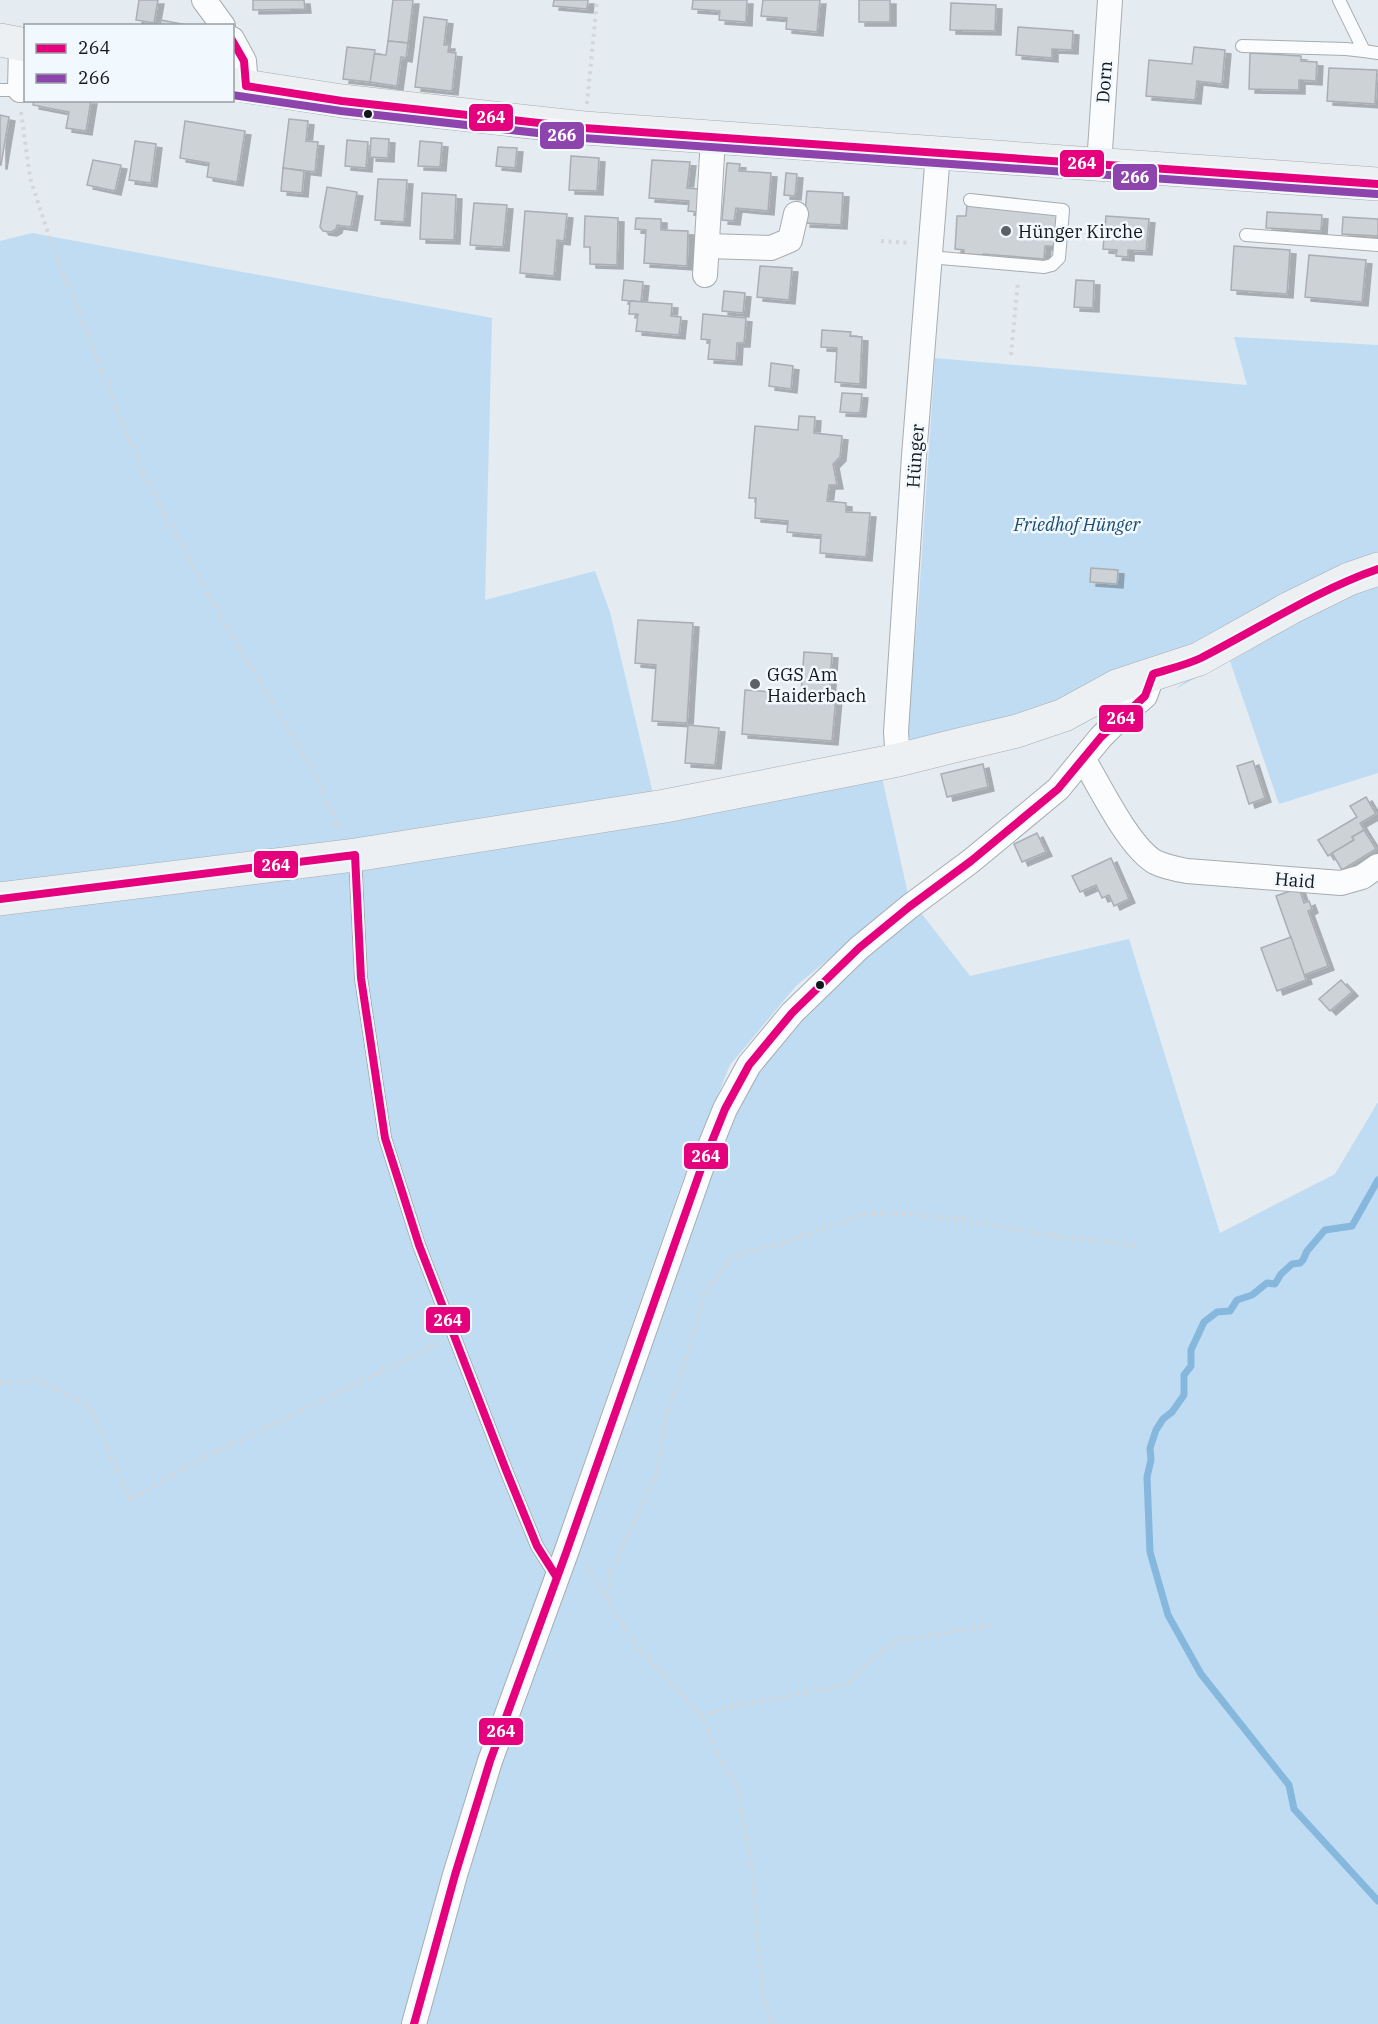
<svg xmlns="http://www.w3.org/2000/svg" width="1378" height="2024" font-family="'IBM Plex Serif',serif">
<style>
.green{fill:#bfdcf3}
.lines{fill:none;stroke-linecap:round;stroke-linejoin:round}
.stream{stroke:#86b7dd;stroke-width:7}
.building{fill:#ccd2d6;stroke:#aaaeb3;stroke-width:1.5;filter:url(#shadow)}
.lane-casing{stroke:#a7acb0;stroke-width:14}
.street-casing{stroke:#a7acb0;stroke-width:26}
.secondary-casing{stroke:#a7acb0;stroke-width:34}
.path{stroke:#d4d7d8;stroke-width:4;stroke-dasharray:3 4.5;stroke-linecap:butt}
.lane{stroke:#fbfcfd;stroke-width:12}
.street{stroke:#fbfcfd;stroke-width:24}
.secondary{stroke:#ecf0f3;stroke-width:33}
.bus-1-casing{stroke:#f1f8fe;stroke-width:12}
.bus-2-casing{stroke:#f1f8fe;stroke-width:12}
.bus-1{stroke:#e5007d;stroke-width:8}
.bus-2{stroke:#8e44ad;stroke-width:8}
.bus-dot{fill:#12171a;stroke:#f1f8fe;stroke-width:2}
.poi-dot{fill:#5c6165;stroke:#f1f8fe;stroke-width:2}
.labels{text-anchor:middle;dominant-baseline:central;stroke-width:5;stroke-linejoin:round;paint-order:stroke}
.street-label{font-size:18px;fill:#12171a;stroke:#f1f8fe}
.poi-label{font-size:18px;fill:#12171a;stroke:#f1f8fe;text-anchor:start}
.park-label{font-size:18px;font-style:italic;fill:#1a4d70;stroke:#f1f8fe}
.line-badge{stroke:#f1f8fe;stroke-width:2}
.badge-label{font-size:16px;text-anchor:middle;font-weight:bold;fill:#fff}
</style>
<defs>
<filter id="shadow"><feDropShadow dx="6" dy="4" stdDeviation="0" flood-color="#0004"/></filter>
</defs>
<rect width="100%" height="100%" fill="#e4ebf1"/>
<!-- green -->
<g class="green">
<polygon points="32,233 492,318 485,600 595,571 610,612 654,798 0,888 0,241"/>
<polygon points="1234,337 1378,345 1378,773 1279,804 1230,661 1212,669 1174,690 1187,680 1210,642 1062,701 1012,719 913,742 907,734 919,597 935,358 1247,385"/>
<polygon points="881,773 908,894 796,986 730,1065 682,1183 480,1760 402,2024 0,2024 0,909"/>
<polygon points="918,909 970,976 1129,939 1220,1233 1335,1174 1378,1102 1378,2024 424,2024 499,1766 579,1553 668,1287 734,1113 760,1071 824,993"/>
</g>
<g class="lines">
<!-- stream -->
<polyline class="stream" points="1378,1180 1352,1226 1325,1230 1307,1251 1303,1260 1300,1263 1292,1264 1281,1274 1275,1284 1267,1283 1252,1295 1237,1300 1230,1311 1217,1312 1204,1322 1191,1350 1191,1366 1184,1375 1184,1395 1172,1412 1163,1419 1156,1430 1150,1448 1151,1460 1147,1477 1150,1552 1168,1615 1201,1674 1289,1785 1294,1809 1378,1901"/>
</g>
<!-- building -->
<g class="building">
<polygon points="139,0 158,0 154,23 136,20"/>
<polygon points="253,0 304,0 305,9 253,10"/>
<polygon points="393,0 413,0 408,43 388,41"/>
<polygon points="554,0 588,0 587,9 553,6"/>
<polygon points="693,0 747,0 746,22 719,20 720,11 692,9"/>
<polygon points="763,0 820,0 817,32 786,29 787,18 761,16"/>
<rect x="859" y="0" width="31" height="22"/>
<polygon points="951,3 996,5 995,31 950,30"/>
<polygon points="424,17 447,20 444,45 449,45 448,52 456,53 452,91 415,87"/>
<polygon points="161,20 192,26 160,26"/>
<polygon points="1018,27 1073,31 1072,50 1052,49 1052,58 1016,55"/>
<polygon points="388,41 408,43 406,58 401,57 397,86 370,82 374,54 386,55"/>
<polygon points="347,47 375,50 370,82 343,79"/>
<polygon points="1194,47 1225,50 1222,84 1197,81 1195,100 1146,96 1149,60 1192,64"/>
<polygon points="1250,53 1301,56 1301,61 1317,62 1316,81 1299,80 1299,90 1249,89"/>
<polygon points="1329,68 1377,70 1375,104 1327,101"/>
<polygon points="34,100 91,100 86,131 66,128 69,112 33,105"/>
<polygon points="0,115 9,117 1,165 0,165"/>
<polygon points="289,119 308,121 306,141 318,142 315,172 283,168"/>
<polygon points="185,121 245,131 237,182 207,177 209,163 180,158"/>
<polygon points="371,138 389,139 388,158 370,157"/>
<polygon points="347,140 368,142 366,168 345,166"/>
<polygon points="135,141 156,144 151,183 129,180"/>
<polygon points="420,141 442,143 440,167 418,166"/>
<polygon points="498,147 517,148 515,168 496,166"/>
<polygon points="571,156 599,158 597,191 569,190"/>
<polygon points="93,160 121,165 115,191 87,185"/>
<polygon points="652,160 690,162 687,188 699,189 697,212 688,211 689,201 649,198"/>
<polygon points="727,163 740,164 739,171 771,173 768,211 736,208 734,221 722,220"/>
<polygon points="283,168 304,171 302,193 281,191"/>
<polygon points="786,173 797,174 795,196 784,195"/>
<polygon points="378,179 407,180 404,222 375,220"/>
<polygon points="327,187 357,192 351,227 337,225 336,229 331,232 323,231 320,227"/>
<polygon points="807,191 843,193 841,225 804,223"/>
<polygon points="422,193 456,195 454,240 420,239"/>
<polygon points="474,203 507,205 503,247 470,245"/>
<polygon points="967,204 1058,211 1055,246 1045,246 1044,259 983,254 983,255 964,254 964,250 955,249 957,216 966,216"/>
<polygon points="525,211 567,214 564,241 557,240 554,276 520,273"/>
<polygon points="1267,212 1322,215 1321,231 1266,228"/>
<polygon points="585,216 618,218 617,265 590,264 590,247 584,247"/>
<polygon points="1106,216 1149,219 1146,251 1128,250 1128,257 1116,256 1117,250 1103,249"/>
<polygon points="1343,217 1378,219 1378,236 1342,234"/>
<polygon points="636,218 661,219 661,230 688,231 687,266 644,263 646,230 635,229"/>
<polygon points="1234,246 1290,250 1287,294 1231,290"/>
<polygon points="1309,255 1366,260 1362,302 1305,297"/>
<polygon points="760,266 792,268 789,300 757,297"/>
<polygon points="624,280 643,282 641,302 622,300"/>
<polygon points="1076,280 1094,281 1093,308 1074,307"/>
<polygon points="724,291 745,293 743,313 722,311"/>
<polygon points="630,301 672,304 671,316 681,317 679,335 636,331 638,314 629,314"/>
<polygon points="703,314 746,318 744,343 737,343 736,361 708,359 710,340 701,339"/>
<polygon points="822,330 851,332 850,336 862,337 860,384 835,382 837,348 821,347"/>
<polygon points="771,363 793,366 791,389 769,386"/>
<polygon points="842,393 862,394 860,413 840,412"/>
<polygon points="799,416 815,417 814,433 842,436 840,457 833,464 837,485 829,485 827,501 846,503 846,512 870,513 866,557 820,553 821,535 787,532 788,521 755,518 756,498 749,498 755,426 798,430"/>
<polygon points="1091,568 1118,570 1117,584 1090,582"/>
<polygon points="638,620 693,623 687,723 652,721 656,665 635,663"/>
<polygon points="804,652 832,654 829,696 836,697 832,741 742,734 745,690 801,694"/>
<polygon points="688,725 719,728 715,765 685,763"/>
<polygon points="1253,761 1265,798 1249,804 1237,766"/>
<polygon points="983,764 988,787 947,797 941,774"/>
<polygon points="1366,797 1376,814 1360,823 1364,830 1352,837 1354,840 1328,856 1318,840 1357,817 1350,806"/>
<polygon points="1364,830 1376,849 1342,870 1332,853 1354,840 1352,837"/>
<polygon points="1037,833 1046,852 1022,862 1014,844"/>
<polygon points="1111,858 1129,899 1114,906 1109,895 1102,898 1096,885 1080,892 1072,876"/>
<polygon points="1299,888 1304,903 1309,901 1312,909 1308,911 1328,966 1304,975 1276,896"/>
<polygon points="1291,937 1306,980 1277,991 1261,948"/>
<polygon points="1341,980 1352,992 1330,1011 1319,999"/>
</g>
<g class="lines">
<defs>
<g id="lane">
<polyline points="1242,46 1346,49 1364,51 1339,0"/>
<polyline points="1364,51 1378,53"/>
<polyline points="0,90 20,90"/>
<polyline points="1246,235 1378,245"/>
<polyline points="929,257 1044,267 1052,265 1059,258 1063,210 970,200"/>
<polyline points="355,856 361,978 385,1138 419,1245 506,1470 537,1546 556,1576"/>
</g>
<g id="street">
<polyline points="204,0 223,26"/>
<polyline points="232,39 244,61 246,86"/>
<polyline points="20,90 21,44"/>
<polyline points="1099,165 1110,0"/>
<polyline points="707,246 771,248 790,240 796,214"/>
<polyline points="705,275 713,138"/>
<polyline points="898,760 896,732 914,456 938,153"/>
<path d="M 1084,760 C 1100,787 1129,847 1155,862 C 1165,867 1176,869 1187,871 L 1341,883 L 1362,877 L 1378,866"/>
<polyline points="414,2024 455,1875 490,1761 566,1553 702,1166 725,1109 749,1065 792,1013 859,948 909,907 971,861 1058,789 1101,737 1125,713 1145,696 1153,674"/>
</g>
<g id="secondary">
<polyline points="0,40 26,45"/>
<polyline points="232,84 342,101 584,128 1378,184"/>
<polyline points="0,899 355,855 665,806 898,760 958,745 1017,731 1064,715 1117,686 1199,659 1290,608 1349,579 1378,569"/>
</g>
</defs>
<!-- lane casing -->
<use href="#lane" class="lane-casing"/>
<!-- street casing -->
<use href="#street" class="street-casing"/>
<!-- secondary casing -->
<use href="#secondary" class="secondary-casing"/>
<!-- path -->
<g class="path">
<polyline points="587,104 597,0"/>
<polyline points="21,112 30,178 52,245 141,470 213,603 317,778 339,830"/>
<polyline points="881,241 911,243"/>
<polyline points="1011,355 1018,281"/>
<polyline points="0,1383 39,1380 90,1407 130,1500 195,1462 440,1343"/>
<polyline points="585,1567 589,1570 633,1641 701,1715 718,1754 717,1755 737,1785 752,1869 763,2001 773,2024"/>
<polyline points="607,1601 610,1572 657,1473 666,1415 689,1351 703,1296 730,1259 750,1251 783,1243 860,1215 894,1213 962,1219 1039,1234 1135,1245"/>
<polyline points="1377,1614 1378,1614"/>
<polyline points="701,1715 746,1704 846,1685 872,1658 898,1640 995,1625"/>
</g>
<!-- lane -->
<use href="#lane" class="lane"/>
<!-- street -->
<use href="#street" class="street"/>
<!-- secondary -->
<use href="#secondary" class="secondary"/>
<defs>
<g id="bus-1">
<polyline points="232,40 244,61 246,86 342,101 584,128 1378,184"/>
<polyline points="0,899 355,855 361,978 385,1138 419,1245 506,1470 537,1546 556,1576"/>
<path d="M 414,2024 L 455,1875 L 490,1761 L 566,1553 L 702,1166 L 725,1109 L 749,1065 L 792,1013 L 859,948 L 909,907 L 971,861 L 1058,789 L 1101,737 L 1145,696 L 1153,674 C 1169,669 1186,665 1201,658 C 1260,628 1315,591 1378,569"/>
</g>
<polyline id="bus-2" points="232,95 341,111 583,138 1377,194"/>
</defs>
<!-- bus-1 casing -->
<use href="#bus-1" class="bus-1-casing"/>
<!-- bus-2 casing -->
<use href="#bus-2" class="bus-2-casing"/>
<!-- bus-1 -->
<use href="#bus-1" class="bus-1"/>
<!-- bus-2 -->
<use href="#bus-2" class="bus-2"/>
</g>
<!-- markers -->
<g class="bus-dot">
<circle cx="368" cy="114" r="5"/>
<circle cx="820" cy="985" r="5"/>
</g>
<g class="poi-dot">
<circle cx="1006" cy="231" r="6"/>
<circle cx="755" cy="684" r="6"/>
</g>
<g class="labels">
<!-- street labels -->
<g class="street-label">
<text transform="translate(1104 82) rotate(-86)">Dorn</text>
<text transform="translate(915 456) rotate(-86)">Hünger</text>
<text transform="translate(1295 880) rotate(5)">Haid</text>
</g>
<!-- poi labels -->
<g class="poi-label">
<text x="1018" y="231">Hünger Kirche</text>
<text x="767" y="674">GGS Am<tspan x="767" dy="21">Haiderbach</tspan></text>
</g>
<!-- park labels -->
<g class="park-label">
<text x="1077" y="524">Friedhof Hünger</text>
</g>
</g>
<g class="line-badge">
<rect x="468" y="103" width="46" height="29" rx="6" fill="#e5007d"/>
<rect x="539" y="121" width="46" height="29" rx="6" fill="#8e44ad"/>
<rect x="1059" y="149" width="46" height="29" rx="6" fill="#e5007d"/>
<rect x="1112" y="163" width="46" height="28" rx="6" fill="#8e44ad"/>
<rect x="1098" y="704" width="46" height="29" rx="6" fill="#e5007d"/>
<rect x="253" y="850" width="46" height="29" rx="6" fill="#e5007d"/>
<rect x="683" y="1142" width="46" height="28" rx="6" fill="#e5007d"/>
<rect x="425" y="1306" width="46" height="28" rx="6" fill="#e5007d"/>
<rect x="478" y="1717" width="46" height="29" rx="6" fill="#e5007d"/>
</g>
<g class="badge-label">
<text x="491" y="123">264</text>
<text x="562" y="141">266</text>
<text x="1082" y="169">264</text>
<text x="1135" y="183">266</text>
<text x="1121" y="724">264</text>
<text x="276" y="871">264</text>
<text x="706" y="1162">264</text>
<text x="448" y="1326">264</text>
<text x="501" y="1737">264</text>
</g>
<!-- legend -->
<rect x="24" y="24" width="210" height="78" fill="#f1f8fe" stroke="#989ea3" stroke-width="1.5"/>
<rect x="36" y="44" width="30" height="9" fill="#e5007d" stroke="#989ea3" stroke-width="1.5"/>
<text x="78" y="54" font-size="18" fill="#12171a">264</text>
<rect x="36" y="74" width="30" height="9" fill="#8e44ad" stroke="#989ea3" stroke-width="1.5"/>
<text x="78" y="84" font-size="18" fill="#12171a">266</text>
</svg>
